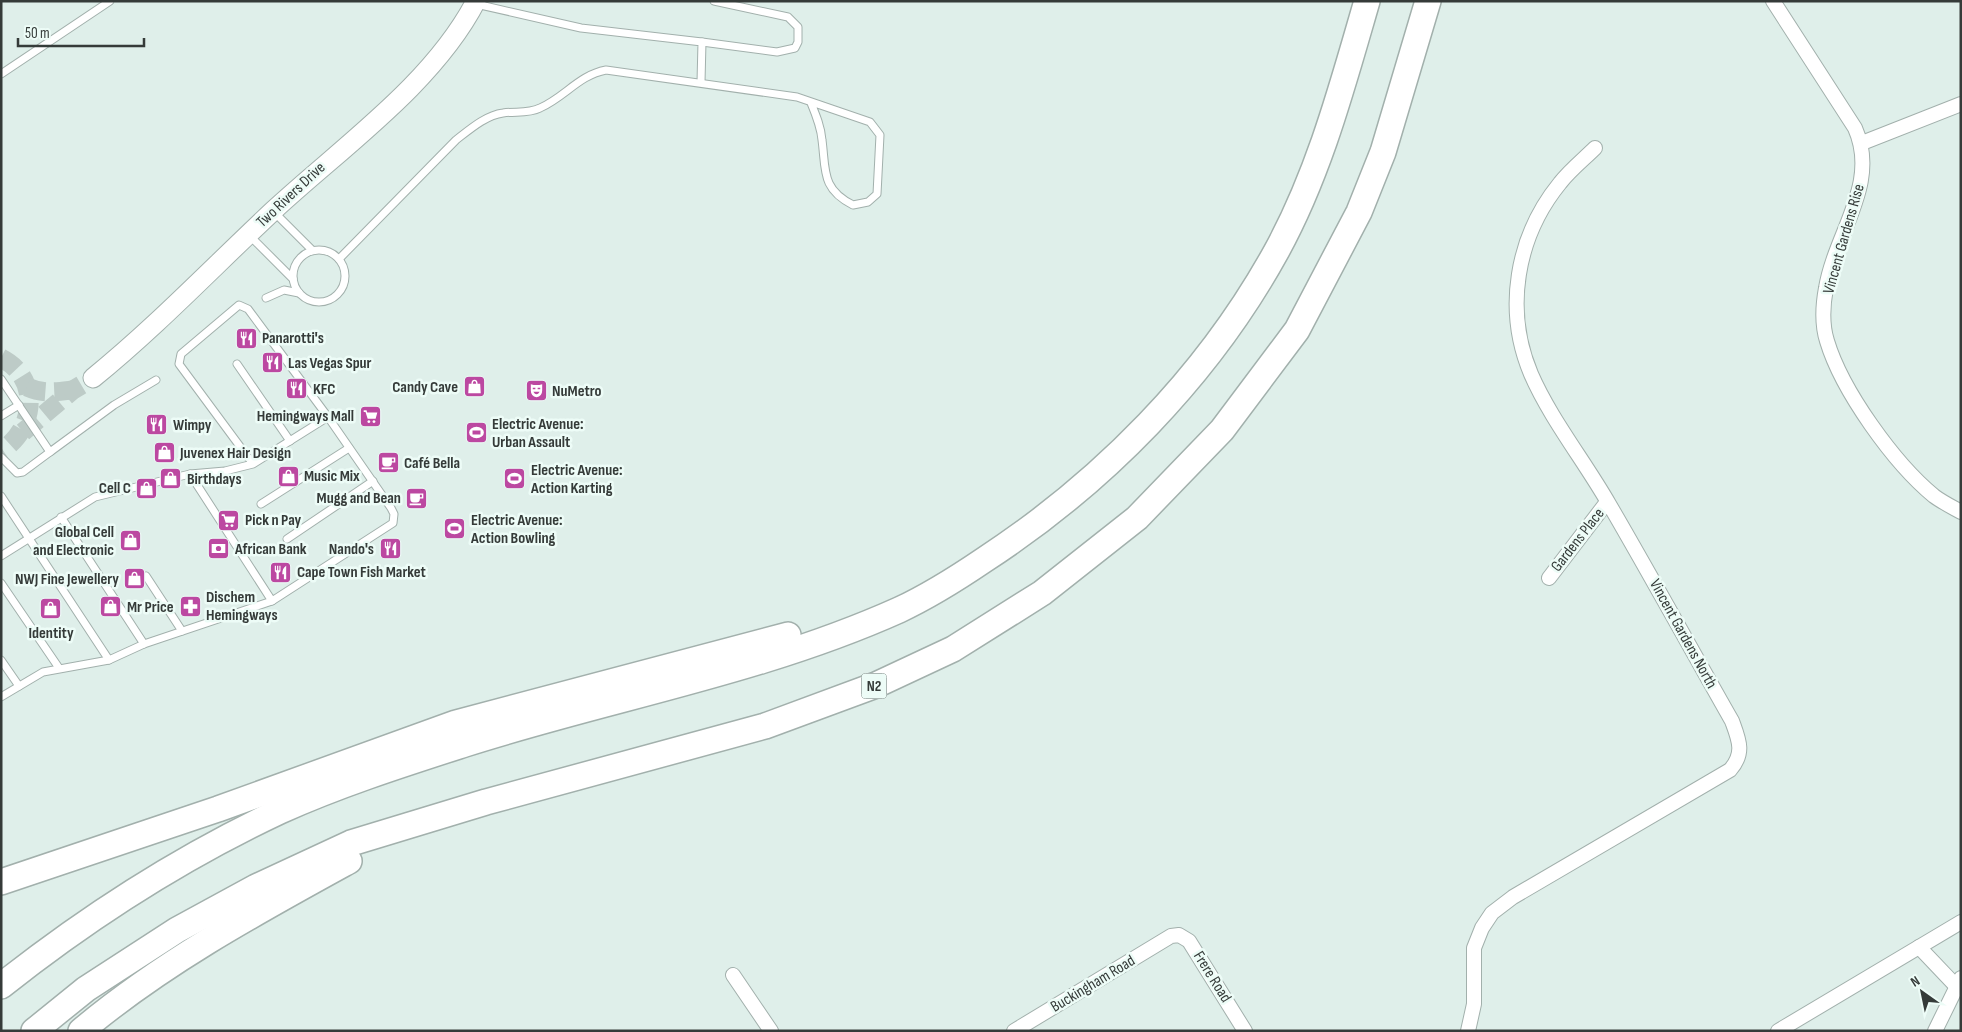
<svg xmlns="http://www.w3.org/2000/svg" width="1962" height="1032" font-family="'Sofia Sans Condensed',sans-serif">
<style>
.lines{fill:none;stroke-linecap:round;stroke-linejoin:round}
.secondary-tunnel{stroke:#bdcbc7;stroke-width:19;stroke-dasharray:19 9;stroke-linecap:butt}
.service-casing{stroke:#a2b0ac;stroke-width:9}
.minor-casing{stroke:#a2b0ac;stroke-width:16}
.secondary-casing{stroke:#a2b0ac;stroke-width:21}
.motorway-casing{stroke:#a2b0ac;stroke-width:28}
.service{stroke:#fff;stroke-width:7}
.minor{stroke:#fff;stroke-width:14}
.secondary{stroke:#fff;stroke-width:19}
.motorway{stroke:#fff;stroke-width:25}
.labels{text-anchor:middle;dominant-baseline:central;stroke-width:5;stroke-linejoin:round;paint-order:stroke}
.shield{fill:#edfcf7;stroke:#6c7572;stroke-width:1}
.shield-label{font-size:15px;font-weight:bold;fill:#353b39}
.street-label{font-size:16px;fill:#353b39;stroke:#edfcf7}
.poi-label{font-size:16px;font-weight:bold;fill:#353b39;stroke:#edfcf7;text-anchor:start}
</style>
<rect width="100%" height="100%" fill="#dfefea"/>
<g class="lines">
<!-- secondary-tunnel -->
<g class="secondary-tunnel">
<path d="M 1,358 C 41,378 36,429 1,451"/>
<path d="M 27,387 C 43,394 55,392 72,390"/>
<polyline points="23,432 73,390 93,378"/>
</g>
<defs>
<g id="service">
<polyline points="476,4 581,28 702,42 701,82"/>
<polyline points="702,42 777,52 795,48 798,42 798,27 788,17 714,1"/>
<polyline points="1,74 110,1"/>
<polyline points="273,211 312,250"/>
<polyline points="249,235 293,279"/>
<circle cx="319" cy="276" r="26"/>
<path d="M 339,259 L 456,140 C 469,130 486,115 503,113 C 516,111 528,114 540,108 C 565,97 579,75 606,70 L 797,97 L 870,122 L 880,135 L 877,194 L 868,202 L 853,205 C 821,189 826,170 822,140 C 821,127 816,115 811,103"/>
<polyline points="266,298 284,290 299,293"/>
<polyline points="237,364 290,441"/>
<polyline points="1,379 50,452 114,405 156,380"/>
<polyline points="1,416 19,405"/>
<polyline points="1,457 17,473 23,472 50,452"/>
<polyline points="190,474 272,601 393,523 394,514 391,508 328,417"/>
<polyline points="1,496 109,660 144,644 272,601"/>
<polyline points="261,504 349,448"/>
<polyline points="61,517 144,644"/>
<polyline points="287,539 373,481"/>
<polyline points="1,556 95,497 190,474 225,471 253,464 328,417 248,309 239,305 181,354 179,364 253,464"/>
<polyline points="146,576 182,631"/>
<polyline points="1,583 59,668"/>
<polyline points="1,660 19,686"/>
<polyline points="1,697 43,672 109,660"/>
</g>
<g id="minor">
<path d="M 1773,1 L 1855,128 C 1880,184 1835,233 1826,288 C 1823,304 1822,325 1827,341 C 1842,391 1894,463 1934,496 C 1942,502 1952,507 1961,512"/>
<polyline points="1862,143 1961,104"/>
<polyline points="1549,578 1607,502"/>
<polyline points="1919,947 1957,987"/>
<polyline points="733,975 771,1031"/>
<polyline points="1014,1031 1171,936 1179,935 1189,941 1245,1031"/>
<path d="M 1468,1031 L 1474,1004 L 1474,948 L 1482,928 L 1492,913 L 1513,897 L 1730,770 C 1745,753 1739,740 1732,721 C 1691,649 1651,576 1609,504 C 1585,462 1550,418 1531,374 C 1504,310 1516,237 1560,183 C 1570,170 1584,159 1595,148"/>
<polyline points="1778,1031 1961,922"/>
<polyline points="1935,1031 1961,978"/>
</g>
<path id="secondary" d="M 93,378 C 157,326 214,266 274,210 C 342,147 433,84 476,1"/>
<g id="motorway">
<polyline points="1,882 218,809 456,723 788,635"/>
<path d="M 1,986 C 88,917 180,858 280,811 C 340,784 403,764 465,744 C 609,698 761,672 899,610 C 929,596 956,579 984,560 C 1102,483 1207,377 1276,252 C 1319,174 1342,87 1367,1"/>
<polyline points="34,1031 86,989 177,930 256,887 351,843 486,802 765,726 876,685 953,649 1042,593 1137,518 1222,430 1297,330 1359,212 1383,152 1428,1"/>
<path d="M 81,1031 C 162,963 256,912 349,861"/>
</g>
</defs>
<!-- service casing -->
<use href="#service" class="service-casing"/>
<!-- minor casing -->
<use href="#minor" class="minor-casing"/>
<!-- secondary casing -->
<use href="#secondary" class="secondary-casing"/>
<!-- motorway casing -->
<use href="#motorway" class="motorway-casing"/>
<!-- service -->
<use href="#service" class="service"/>
<!-- minor -->
<use href="#minor" class="minor"/>
<!-- secondary -->
<use href="#secondary" class="secondary"/>
<!-- motorway -->
<use href="#motorway" class="motorway"/>
</g>
<!-- icons -->
<defs>
<symbol id="restaurant-square" viewBox="-11 -11 22 22"><rect x="-9" y="-9" width="18" height="18" rx="4" fill="#bc48a1" stroke="#edfcf7"/><path d="M-5-6h1v4h1v-4h1v4h1v-4h1v5L-1.5 .5V6h-2V.5L-5-1ZM5-6V6H3V1.5H1.5Q1.5-4 5-6Z" fill="#fff"/></symbol>
<symbol id="shop-square" viewBox="-11 -11 22 22"><rect x="-9" y="-9" width="18" height="18" rx="4" fill="#bc48a1" stroke="#edfcf7"/><path d="M-5-2.5h2.3a2.7 3.5 0 0 1 5.4 0H5L5.5 6h-11ZM-1.5-2.5h3a1.5 2.3 0 0 0-3 0Z" fill="#fff"/></symbol>
<symbol id="theatre-square" viewBox="-11 -11 22 22"><rect x="-9" y="-9" width="18" height="18" rx="4" fill="#bc48a1" stroke="#edfcf7"/><path d="M-5-5.5Q0-4 5-5.5V0Q5 5 0 6Q-5 5-5 0ZM-3.3-2.5H-1v1.5H-3.3ZM1-2.5H3.3v1.5H1ZM-2.8 1Q0 5.5 2.8 1Z" fill="#fff"/></symbol>
<symbol id="supermarket-square" viewBox="-11 -11 22 22"><rect x="-9" y="-9" width="18" height="18" rx="4" fill="#bc48a1" stroke="#edfcf7"/><path d="M-6-5.5h2.5l.6 2H6L4.5 2H-2.5L-4.4-4H-6ZM-1.5 3.2a1.3 1.3 0 1 0 .1 0ZM3 3.2a1.3 1.3 0 1 0 .1 0Z" fill="#fff"/></symbol>
<symbol id="stadium-square" viewBox="-11 -11 22 22"><rect x="-9" y="-9" width="18" height="18" rx="4" fill="#bc48a1" stroke="#edfcf7"/><path d="M0-5a6.5 5 0 1 0 0 10a6.5 5 0 1 0 0-10ZM-3.5-1.8h7v3.6h-7Z" fill="#fff"/></symbol>
<symbol id="cafe-square" viewBox="-11 -11 22 22"><rect x="-9" y="-9" width="18" height="18" rx="4" fill="#bc48a1" stroke="#edfcf7"/><path d="M-5.5-4.5H6V0H3Q3 3.5 0 3.5H-2.5Q-5.5 3.5-5.5 0ZM3-3.2v2h1.7v-2ZM-6 4.5H4V6H-6Z" fill="#fff"/></symbol>
<symbol id="bank-square" viewBox="-11 -11 22 22"><rect x="-9" y="-9" width="18" height="18" rx="4" fill="#bc48a1" stroke="#edfcf7"/><path d="M-6-4H6V4H-6ZM0-2.3a2.3 2.3 0 1 0 0 4.6a2.3 2.3 0 1 0 0-4.6Z" fill="#fff"/></symbol>
<symbol id="pharmacy-square" viewBox="-11 -11 22 22"><rect x="-9" y="-9" width="18" height="18" rx="4" fill="#bc48a1" stroke="#edfcf7"/><path d="M-2-6h4v4h4v4h-4v4h-4v-4h-4v-4h4Z" fill="#fff"/></symbol>
</defs>
<g fill-rule="evenodd">
<use href="#restaurant-square" x="234" y="326" width="25" height="25"/>
<use href="#restaurant-square" x="260" y="350" width="25" height="25"/>
<use href="#shop-square" x="462" y="374" width="25" height="25"/>
<use href="#restaurant-square" x="284" y="376" width="25" height="25"/>
<use href="#theatre-square" x="524" y="378" width="25" height="25"/>
<use href="#supermarket-square" x="358" y="404" width="25" height="25"/>
<use href="#restaurant-square" x="144" y="412" width="25" height="25"/>
<use href="#stadium-square" x="464" y="420" width="25" height="25"/>
<use href="#shop-square" x="152" y="440" width="25" height="25"/>
<use href="#cafe-square" x="376" y="450" width="25" height="25"/>
<use href="#shop-square" x="276" y="464" width="25" height="25"/>
<use href="#shop-square" x="158" y="466" width="25" height="25"/>
<use href="#stadium-square" x="502" y="466" width="25" height="25"/>
<use href="#shop-square" x="134" y="476" width="25" height="25"/>
<use href="#cafe-square" x="404" y="486" width="25" height="25"/>
<use href="#supermarket-square" x="216" y="508" width="25" height="25"/>
<use href="#stadium-square" x="442" y="516" width="25" height="25"/>
<use href="#shop-square" x="118" y="528" width="25" height="25"/>
<use href="#bank-square" x="206" y="536" width="25" height="25"/>
<use href="#restaurant-square" x="378" y="536" width="25" height="25"/>
<use href="#restaurant-square" x="268" y="560" width="25" height="25"/>
<use href="#shop-square" x="122" y="566" width="25" height="25"/>
<use href="#pharmacy-square" x="178" y="594" width="25" height="25"/>
<use href="#shop-square" x="98" y="594" width="25" height="25"/>
<use href="#shop-square" x="38" y="596" width="25" height="25"/>
</g>
<g class="labels">
<!-- shield labels -->
<rect class="shield" x="861.5" y="673.5" width="25" height="25" rx="4"/>
<g class="shield-label">
<text x="874" y="686">N2</text>
</g>
<!-- street labels -->
<g class="street-label">
<text transform="translate(291 195) rotate(-43)">Two Rivers Drive</text>
<text transform="translate(1844 239) rotate(-74)">Vincent Gardens Rise</text>
<text transform="translate(1578 540) rotate(-52)">Gardens Place</text>
<text transform="translate(1683 634) rotate(61)">Vincent Gardens North</text>
<text transform="translate(1212 977) rotate(58)">Frere Road</text>
<text transform="translate(1093 984) rotate(-31)">Buckingham Road</text>
</g>
<!-- poi labels -->
<g class="poi-label">
<text x="262" y="338">Panarotti's</text>
<text x="288" y="363">Las Vegas Spur</text>
<text x="458" y="387" text-anchor="end">Candy Cave</text>
<text x="313" y="389">KFC</text>
<text x="552" y="391">NuMetro</text>
<text x="354" y="416" text-anchor="end">Hemingways Mall</text>
<text x="492" y="424">Electric Avenue:<tspan x="492" dy="18">Urban Assault</tspan></text>
<text x="173" y="425">Wimpy</text>
<text x="180" y="453">Juvenex Hair Design</text>
<text x="404" y="463">Café Bella</text>
<text x="531" y="470">Electric Avenue:<tspan x="531" dy="18">Action Karting</tspan></text>
<text x="304" y="476">Music Mix</text>
<text x="187" y="479">Birthdays</text>
<text x="131" y="488" text-anchor="end">Cell C</text>
<text x="401" y="498" text-anchor="end">Mugg and Bean</text>
<text x="245" y="520">Pick n Pay</text>
<text x="471" y="520">Electric Avenue:<tspan x="471" dy="18">Action Bowling</tspan></text>
<text x="114" y="532" text-anchor="end">Global Cell<tspan x="114" dy="18">and Electronic</tspan></text>
<text x="235" y="549">African Bank</text>
<text x="374" y="549" text-anchor="end">Nando's</text>
<text x="297" y="572">Cape Town Fish Market</text>
<text x="119" y="579" text-anchor="end">NWJ Fine Jewellery</text>
<text x="206" y="597">Dischem<tspan x="206" dy="18">Hemingways</tspan></text>
<text x="127" y="607">Mr Price</text>
<text x="51" y="633" text-anchor="middle">Identity</text>
</g>
</g>
<!-- border -->
<rect width="1962" height="1032" fill="none" stroke="#353b39" stroke-width="5"/>
<!-- north arrow -->
<g transform="translate(1922 992) rotate(327)" stroke="#edfcf7" stroke-width="4" paint-order="stroke">
<path d="M0-4L9 19L0 12L-9 19Z" fill="#353b39"/>
<text y="-8" font-size="14" font-weight="bold" text-anchor="middle" fill="#353b39">N</text>
</g>
<!-- scale -->
<path d="M18 38v8h126v-8" fill="none" stroke="#353b39" stroke-width="2.5"/>
<text x="25" y="38" font-size="15" fill="#353b39" stroke="#edfcf7" stroke-width="4" paint-order="stroke">50 m</text>
</svg>
